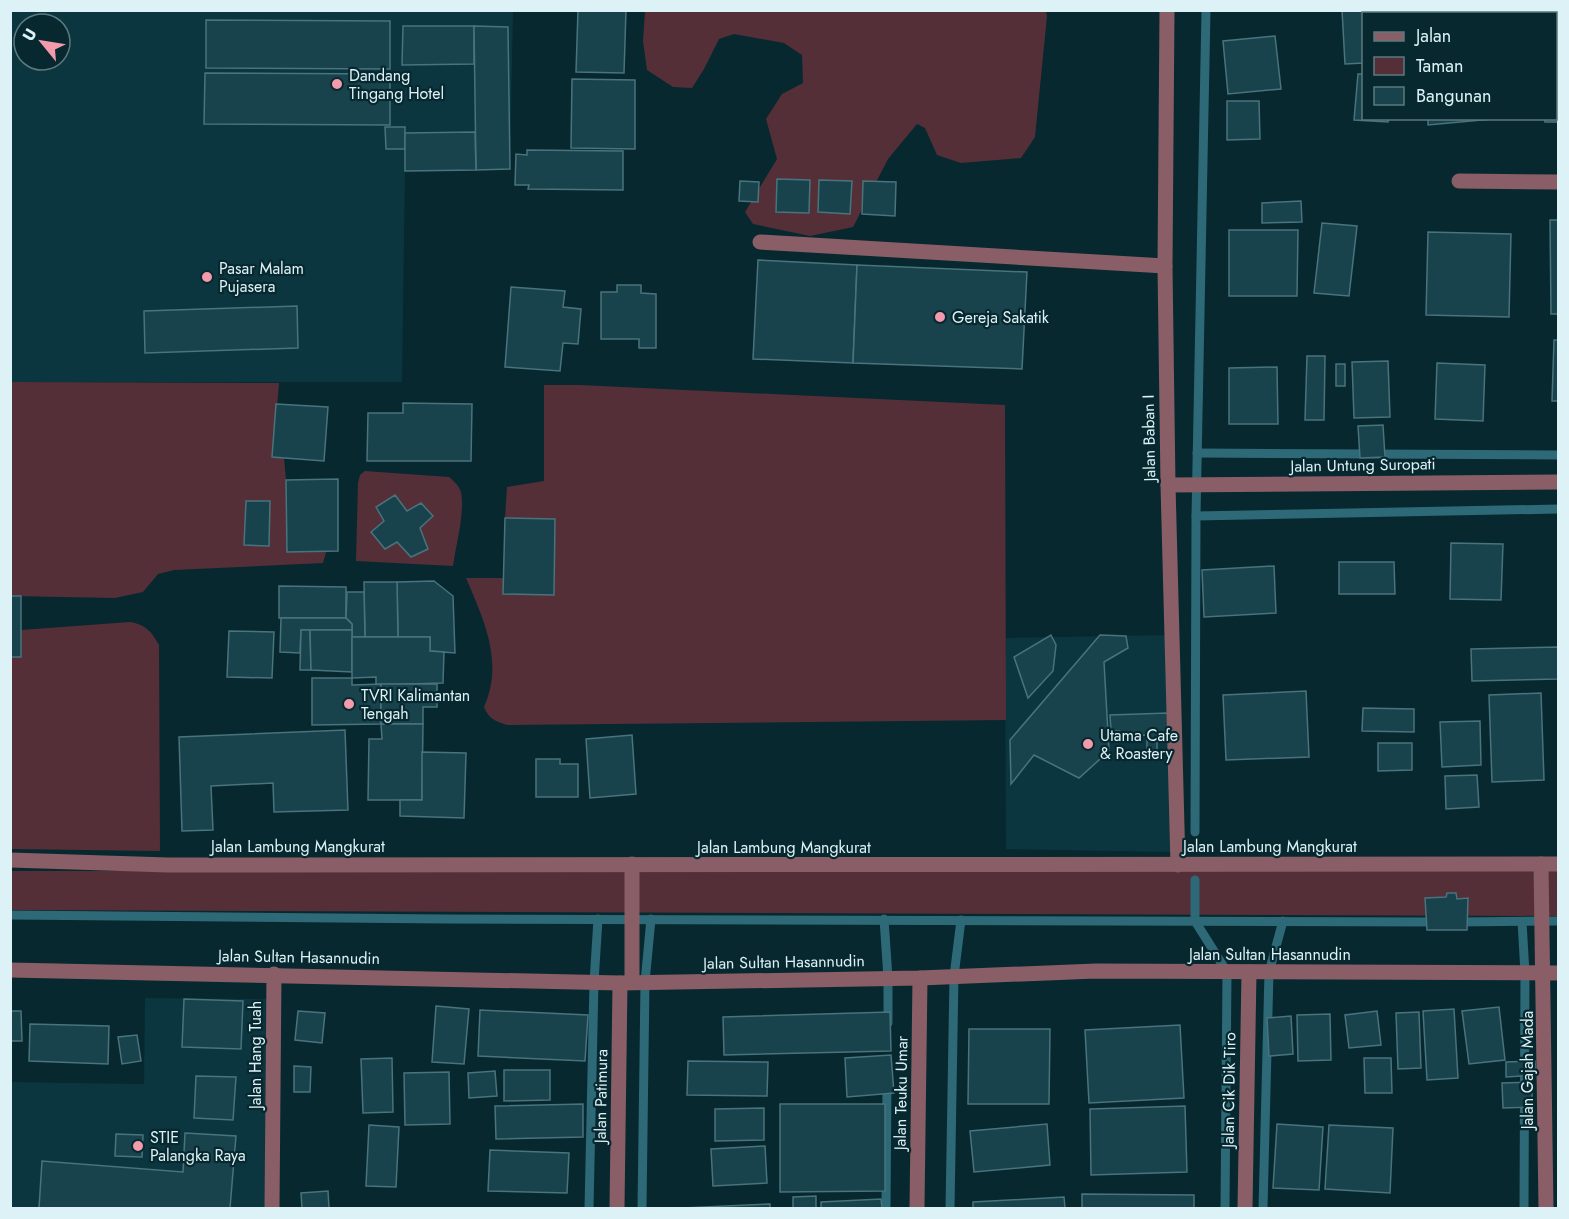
<svg xmlns="http://www.w3.org/2000/svg" width="1569" height="1219" font-family="Jost,sans-serif">
<style>
.built{fill:#0b363f;fill-rule:evenodd}
.green{fill:#552f37}
.lines{fill:none;stroke-linecap:round;stroke-linejoin:round}
.stream{stroke:#2d6977;stroke-width:9}
.building{fill:#19434c;stroke:#49737d;stroke-width:1.5}
.minor{stroke:#895e66;stroke-width:15}
.tertiary{stroke:#895e66;stroke-width:15}
.poi-dot{fill:#f39aac;stroke:#07282f;stroke-width:2}
.labels{text-anchor:middle;dominant-baseline:central;stroke-width:4.5;stroke-linejoin:round;paint-order:stroke}
.poi-label{font-size:16px;fill:#dcf2f7;stroke:#07282f;text-anchor:start}
.street-label{font-size:16px;fill:#dcf2f7;stroke:#07282f}
</style>
<rect width="100%" height="100%" fill="#07282f"/>
<!-- built -->
<g class="built">
<path d="M 11,11 L 513,11 L 510,169 L 405,172 L 402,382 L 11,382 ZM 24,24 L 60,24 L 60,60 L 24,60 Z"/>
<polygon points="1167,635 1172,852 1006,849 1005,638"/>
<polygon points="145,998 266,999 265,1208 11,1208 11,1082 144,1084"/>
</g>
<!-- green -->
<g class="green">
<polygon points="645,11 1046,11 1047,16 1035,137 1021,158 961,163 937,155 925,128 917,124 888,159 853,227 810,236 753,224 745,212 777,159 766,119 782,94 803,83 802,55 784,43 734,34 719,39 704,69 692,88 673,87 647,70 643,41"/>
<polygon points="11,382 279,383 273,457 284,458 286,480 287,552 326,552 323,563 174,570 158,574 143,592 115,598 11,596"/>
<path d="M 544,385 L 580,385 L 1005,405 L 1006,720 L 507,725 C 495,721 489,719 484,707 C 504,662 484,620 466,578 L 504,578 L 504,594 L 554,594 L 555,519 L 505,518 L 507,487 L 544,481 Z"/>
<path d="M 365,471 L 449,477 C 454,481 459,486 461,492 C 465,513 456,544 453,566 L 356,561 L 358,483 L 360,475 Z"/>
<path d="M 130,622 C 146,625 151,631 159,645 L 160,851 L 11,849 L 10,657 L 21,656 L 21,630 Z"/>
<polygon points="11,871 1558,871 1558,916 11,910"/>
</g>
<g class="lines">
<!-- stream -->
<g class="stream">
<polyline points="1197,453 1558,455"/>
<polyline points="1196,516 1206,10"/>
<polyline points="1195,832 1196,516 1558,509"/>
<polyline points="1195,880 1195,921 1227,972 1225,1208"/>
<polyline points="10,915 446,919 1436,922"/>
<polyline points="884,919 888,978 888,1023"/>
<polyline points="1456,922 1558,921"/>
<polyline points="1522,922 1525,973 1524,1208"/>
<polyline points="589,1208 594,982 598,919"/>
<polyline points="642,1208 645,982 651,919"/>
<polyline points="886,1208 887,1082"/>
<polyline points="950,1208 954,976 961,920"/>
<polyline points="1263,1208 1269,972 1283,921"/>
</g>
</g>
<!-- building -->
<g class="building">
<polygon points="578,10 626,10 624,73 576,72"/>
<polygon points="1342,10 1392,10 1392,14 1364,14 1364,63 1345,64"/>
<polygon points="206,20 390,21 390,69 206,68"/>
<polygon points="403,26 474,26 474,64 402,65"/>
<polygon points="474,26 508,27 510,169 476,170"/>
<polygon points="1556,29 1558,29 1558,122 1545,122 1545,118 1556,118"/>
<polygon points="1275,36 1281,89 1228,94 1223,41"/>
<polygon points="205,73 390,74 390,125 204,124"/>
<polygon points="1358,74 1364,74 1364,118 1389,118 1388,122 1354,120"/>
<polygon points="572,79 635,80 635,149 571,148"/>
<polygon points="1227,101 1259,101 1260,139 1227,140"/>
<polygon points="1428,118 1504,118 1428,125"/>
<polygon points="385,127 405,127 405,149 386,149"/>
<polygon points="475,132 476,170 405,171 405,133"/>
<polygon points="527,150 623,151 623,190 528,189 529,185 515,185 516,154 527,155"/>
<polygon points="777,179 810,180 809,213 776,212"/>
<polygon points="819,180 852,181 850,214 818,212"/>
<polygon points="740,181 759,182 758,202 739,201"/>
<polygon points="863,181 896,182 895,216 862,214"/>
<polygon points="1301,201 1302,222 1262,223 1262,203"/>
<polygon points="1550,220 1558,220 1558,314 1551,314"/>
<polygon points="1322,223 1357,226 1349,296 1314,293"/>
<polygon points="1229,230 1298,230 1297,296 1229,296"/>
<polygon points="1428,232 1511,234 1509,317 1426,315"/>
<polygon points="758,260 857,265 853,363 753,359"/>
<polygon points="857,265 1027,272 1022,369 853,363"/>
<polygon points="617,285 641,285 641,293 656,294 656,348 639,348 639,339 601,339 601,292 617,292"/>
<polygon points="511,287 565,291 563,307 581,309 578,344 563,343 560,371 505,367"/>
<polygon points="297,306 298,348 145,353 144,311"/>
<polygon points="1554,340 1558,340 1558,401 1552,401"/>
<polygon points="1307,356 1325,356 1324,420 1305,420"/>
<polygon points="1388,361 1390,417 1354,418 1352,362"/>
<polygon points="1437,363 1485,365 1483,421 1435,419"/>
<rect x="1336" y="364" width="9" height="22"/>
<polygon points="1277,367 1278,424 1229,424 1229,368"/>
<polygon points="403,403 472,404 471,461 367,461 368,413 403,413"/>
<polygon points="276,404 328,407 324,461 272,457"/>
<polygon points="1383,425 1385,457 1360,458 1358,426"/>
<polygon points="338,479 338,551 287,552 286,480"/>
<polygon points="395,495 407,511 421,503 433,516 420,528 428,549 411,557 397,542 385,549 371,532 384,521 376,507"/>
<polygon points="246,501 270,501 269,546 244,545"/>
<polygon points="505,518 555,519 554,595 503,594"/>
<polygon points="1451,543 1503,544 1501,600 1450,599"/>
<polygon points="1339,562 1394,562 1395,594 1339,594"/>
<polygon points="1274,566 1276,613 1204,617 1202,570"/>
<polygon points="434,581 453,596 455,653 430,651 430,637 398,637 397,582"/>
<polygon points="364,582 397,582 398,637 365,637"/>
<polygon points="279,586 346,587 346,618 279,618"/>
<polygon points="347,592 364,592 365,637 352,637 352,624 346,618"/>
<rect x="10" y="596" width="11" height="61"/>
<polygon points="281,618 346,618 352,624 352,630 301,630 300,653 280,652"/>
<polygon points="301,630 310,630 311,670 300,670"/>
<polygon points="310,630 352,630 352,672 311,670"/>
<polygon points="229,631 274,632 272,678 227,677"/>
<polygon points="1051,635 1056,645 1053,671 1028,698 1014,657"/>
<polygon points="1100,635 1126,636 1128,648 1104,662 1109,751 1079,778 1034,755 1011,784 1010,740"/>
<polygon points="352,637 430,637 430,651 444,652 443,683 376,685 376,677 352,678"/>
<polygon points="1558,647 1558,679 1472,681 1471,649"/>
<polygon points="312,678 352,678 352,685 381,684 381,724 312,725"/>
<polygon points="381,684 437,684 437,707 423,707 423,724 381,724"/>
<polygon points="1306,691 1309,757 1226,760 1223,695"/>
<polygon points="1541,693 1544,780 1492,782 1489,695"/>
<polygon points="1363,708 1414,709 1414,732 1362,731"/>
<polygon points="1168,713 1169,732 1157,732 1157,751 1147,752 1147,735 1119,736 1119,731 1111,731 1110,715"/>
<polygon points="1480,721 1481,765 1442,767 1440,722"/>
<polygon points="381,724 423,724 422,800 368,800 369,739 382,739"/>
<polygon points="345,730 348,810 274,812 273,783 211,786 213,830 182,831 179,737"/>
<polygon points="632,735 636,794 590,798 586,739"/>
<polygon points="1378,743 1412,743 1412,770 1378,771"/>
<polygon points="422,752 466,753 464,818 400,816 400,800 422,800"/>
<polygon points="536,759 560,759 560,764 578,764 578,797 536,797"/>
<polygon points="1477,775 1479,807 1446,809 1445,776"/>
<polygon points="1447,893 1456,893 1457,899 1468,898 1467,930 1427,930 1425,898 1446,897"/>
<polygon points="184,999 243,1001 241,1049 182,1047"/>
<polygon points="436,1006 469,1009 464,1064 432,1062"/>
<polygon points="1499,1007 1505,1060 1469,1064 1462,1011"/>
<polygon points="1454,1009 1458,1078 1427,1080 1423,1011"/>
<polygon points="480,1010 588,1015 585,1061 478,1056"/>
<polygon points="10,1011 21,1011 22,1041 10,1041"/>
<polygon points="298,1011 325,1013 322,1043 295,1040"/>
<polygon points="1377,1011 1381,1045 1349,1048 1345,1015"/>
<polygon points="890,1012 891,1051 724,1055 723,1017"/>
<polygon points="1419,1012 1421,1068 1398,1069 1396,1013"/>
<polygon points="1330,1014 1331,1060 1298,1061 1297,1015"/>
<polygon points="1291,1016 1293,1054 1269,1056 1267,1018"/>
<polygon points="30,1024 109,1026 108,1064 29,1061"/>
<polygon points="1180,1025 1184,1098 1089,1103 1085,1030"/>
<polygon points="969,1029 1050,1029 1049,1104 968,1104"/>
<polygon points="137,1035 141,1061 122,1064 118,1037"/>
<polygon points="891,1055 894,1093 847,1097 845,1058"/>
<polygon points="392,1058 393,1112 363,1113 361,1059"/>
<polygon points="1364,1058 1391,1058 1392,1093 1365,1093"/>
<polygon points="688,1061 768,1062 767,1096 687,1095"/>
<polygon points="1535,1061 1536,1075 1506,1077 1506,1062"/>
<polygon points="294,1066 311,1067 310,1092 294,1092"/>
<polygon points="504,1070 550,1070 550,1100 504,1101"/>
<polygon points="495,1071 497,1096 469,1098 468,1073"/>
<polygon points="449,1072 450,1124 405,1125 404,1073"/>
<polygon points="196,1076 236,1077 233,1120 194,1118"/>
<polygon points="1532,1082 1532,1107 1503,1108 1502,1083"/>
<polygon points="583,1104 583,1137 496,1139 495,1106"/>
<polygon points="780,1104 885,1104 885,1191 780,1192"/>
<polygon points="1185,1106 1187,1172 1091,1175 1090,1109"/>
<polygon points="764,1108 764,1140 715,1141 715,1109"/>
<polygon points="1047,1124 1050,1165 974,1172 970,1131"/>
<polygon points="1277,1124 1323,1127 1319,1190 1273,1188"/>
<polygon points="369,1125 399,1127 396,1187 366,1186"/>
<polygon points="1329,1125 1393,1128 1390,1193 1325,1189"/>
<polygon points="185,1133 236,1136 230,1208 39,1208 42,1161 183,1172"/>
<polygon points="116,1134 143,1135 142,1157 115,1156"/>
<polygon points="765,1146 767,1183 713,1186 711,1149"/>
<polygon points="490,1150 569,1153 567,1193 488,1191"/>
<polygon points="328,1191 329,1208 302,1208 301,1193"/>
<polygon points="1082,1194 1194,1195 1194,1208 1082,1208"/>
<polygon points="816,1196 816,1208 793,1208 793,1197"/>
<polygon points="1064,1197 1065,1208 973,1208 973,1202"/>
<polygon points="881,1199 882,1208 821,1208 821,1202"/>
<polygon points="770,1204 770,1208 682,1208"/>
</g>
<g class="lines">
<!-- minor -->
<g class="minor">
<polyline points="1167,10 1165,266 1168,485 1178,865"/>
<polyline points="1459,181 1558,182"/>
<polyline points="760,242 1165,266"/>
<polyline points="1168,485 1558,482"/>
<polyline points="632,864 632,982"/>
<polyline points="1541,864 1546,1208"/>
<polyline points="272,1208 274,974"/>
<polyline points="617,1208 620,983"/>
<polyline points="917,1208 920,978"/>
<polyline points="1245,1208 1249,972"/>
</g>
<!-- tertiary -->
<g class="tertiary">
<polyline points="10,860 168,865 1558,864"/>
<polyline points="10,970 620,983 920,978 1096,971 1558,973"/>
</g>
</g>
<!-- markers -->
<g class="poi-dot">
<circle cx="337" cy="84" r="6"/>
<circle cx="207" cy="277" r="6"/>
<circle cx="940" cy="317" r="6"/>
<circle cx="349" cy="704" r="6"/>
<circle cx="1088" cy="744" r="6"/>
<circle cx="138" cy="1146" r="6"/>
</g>
<g class="labels">
<!-- poi labels -->
<g class="poi-label">
<text x="349" y="75">Dandang<tspan x="349" dy="18">Tingang Hotel</tspan></text>
<text x="219" y="268">Pasar Malam<tspan x="219" dy="18">Pujasera</tspan></text>
<text x="952" y="317">Gereja Sakatik</text>
<text x="361" y="695">TVRI Kalimantan<tspan x="361" dy="18">Tengah</tspan></text>
<text x="1100" y="735">Utama Cafe<tspan x="1100" dy="18">&amp; Roastery</tspan></text>
<text x="150" y="1137">STIE<tspan x="150" dy="18">Palangka Raya</tspan></text>
</g>
<!-- street labels -->
<g class="street-label">
<text transform="translate(1149 438) rotate(-91)">Jalan Baban I</text>
<text transform="translate(1363 465) rotate(-1)">Jalan Untung Suropati</text>
<text x="298" y="846">Jalan Lambung Mangkurat</text>
<text x="1270" y="846">Jalan Lambung Mangkurat</text>
<text x="784" y="847">Jalan Lambung Mangkurat</text>
<text x="1270" y="954">Jalan Sultan Hasannudin</text>
<text transform="translate(299 957) rotate(1)">Jalan Sultan Hasannudin</text>
<text transform="translate(784 962) rotate(-1)">Jalan Sultan Hasannudin</text>
<text transform="translate(255 1055) rotate(-90)">Jalan Hang Tuah</text>
<text transform="translate(1527 1070) rotate(-90)">Jalan Gajah Mada</text>
<text transform="translate(1229 1090) rotate(-89)">Jalan Cik Dik Tiro</text>
<text transform="translate(901 1093) rotate(-89)">Jalan Teuku Umar</text>
<text transform="translate(601 1096) rotate(-89)">Jalan Patimura</text>
</g>
</g>
<!-- border -->
<rect width="1569" height="1219" fill="none" stroke="#dcf2f7" stroke-width="24"/>
<!-- legend -->
<rect x="1362" y="12" width="195" height="108" fill="#07282f" stroke="#5c797f" stroke-width="1.5"/>
<rect x="1374" y="32" width="30" height="9" fill="#895e66" stroke="#5c797f" stroke-width="1.5"/>
<text x="1416" y="42" font-size="18" fill="#dcf2f7">Jalan</text>
<rect x="1374" y="57" width="30" height="18" fill="#552f37" stroke="#5c797f" stroke-width="1.5"/>
<text x="1416" y="72" font-size="18" fill="#dcf2f7">Taman</text>
<rect x="1374" y="87" width="30" height="18" fill="#19434c" stroke="#5c797f" stroke-width="1.5"/>
<text x="1416" y="102" font-size="18" fill="#dcf2f7">Bangunan</text>
<!-- north arrow -->
<g transform="translate(42 42) rotate(300)"><circle r="28" fill="#07282f" stroke="#5c797f" stroke-width="1.5"/>
<path d="M0-4.5L10 22L0 15L-10 22Z" fill="#f39aac"/>
<text y="-9" font-size="16" font-weight="bold" text-anchor="middle" fill="#dcf2f7">U</text>
</g>
</svg>
